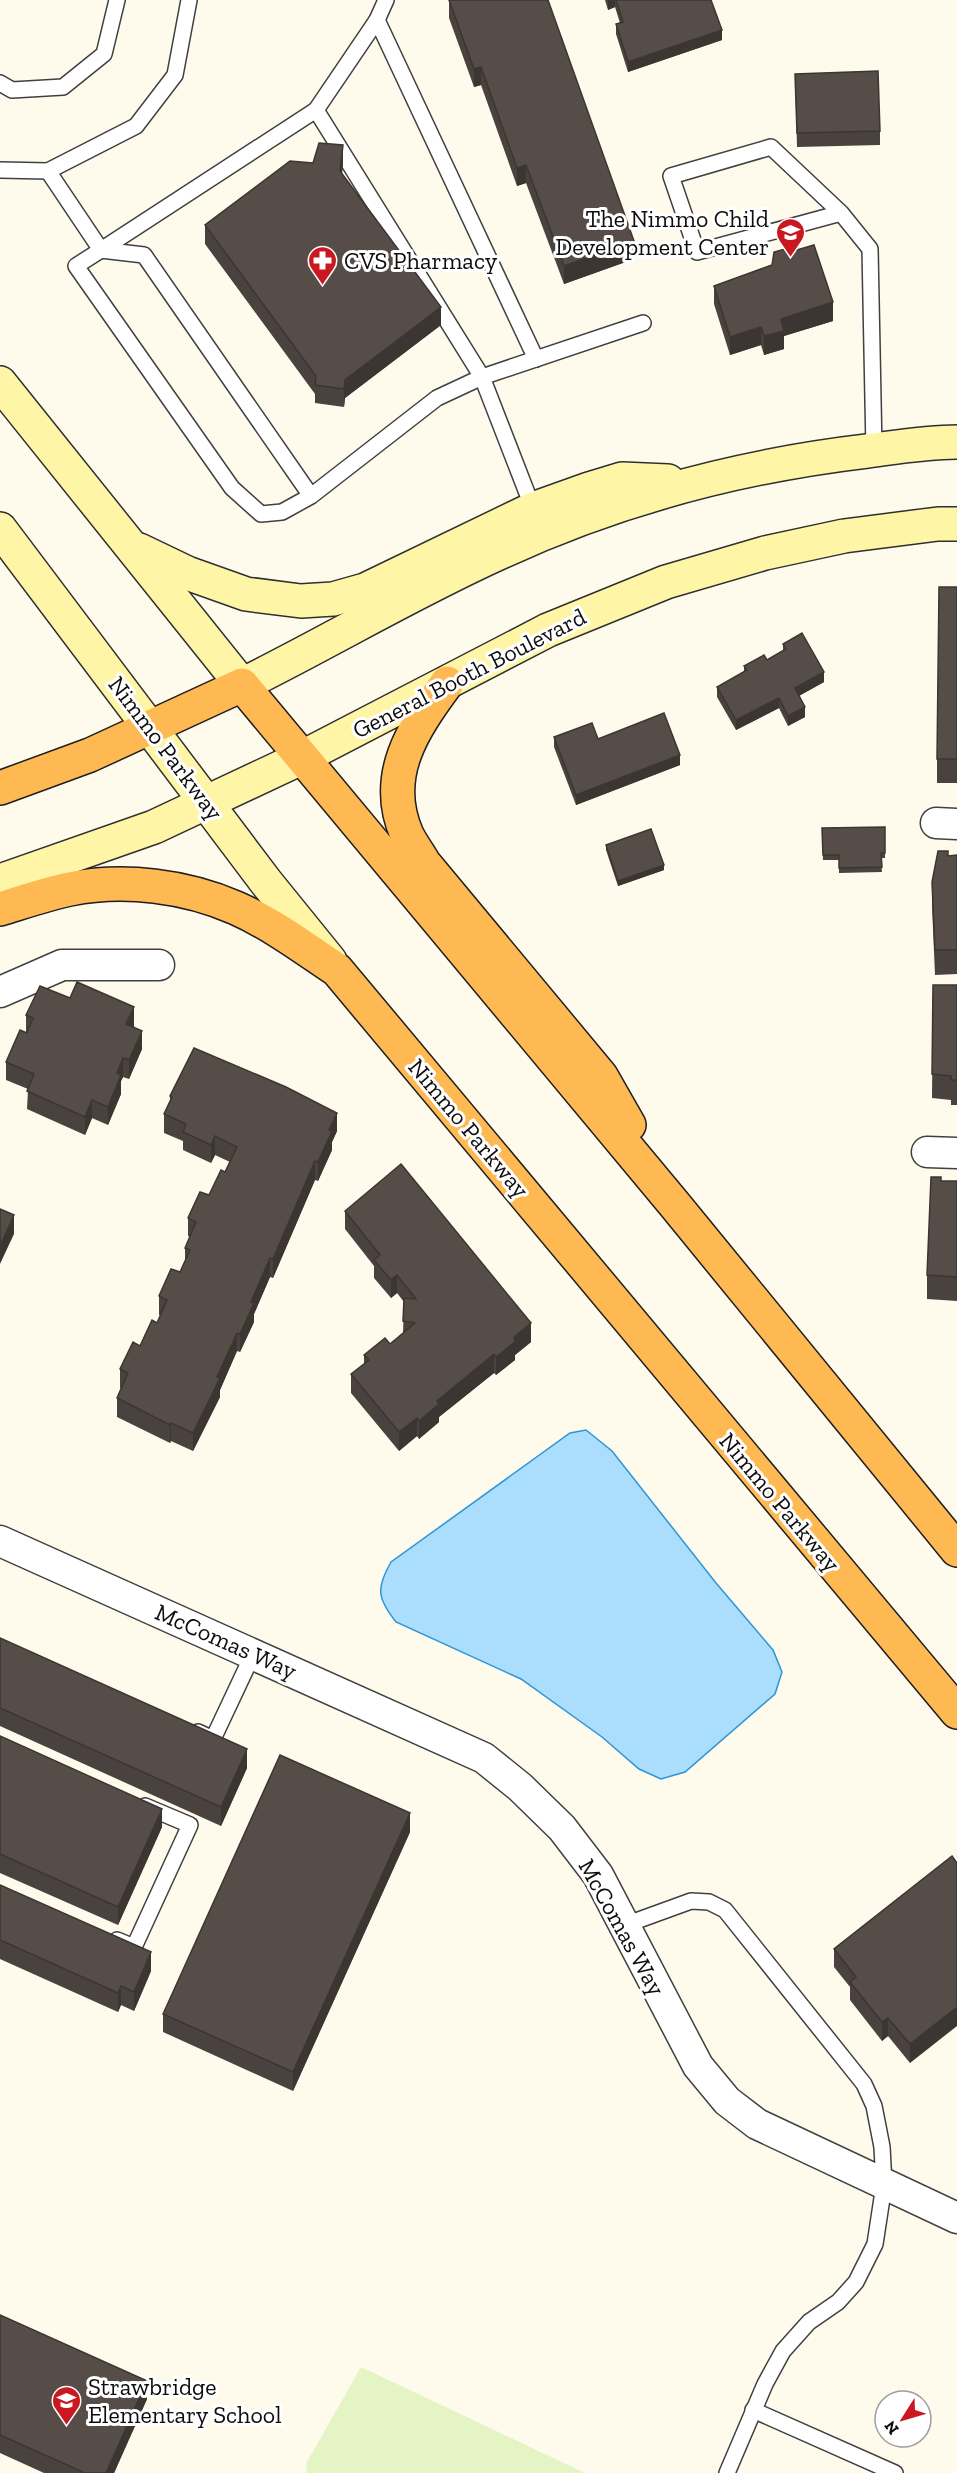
<svg xmlns="http://www.w3.org/2000/svg" width="957" height="2473" font-family="'Zilla Slab',serif">
<style>
.pitch{fill:#e4f4c5}
.water{fill:#abdefc;stroke:#2b95da;stroke-width:1.5}
.lines{fill:none;stroke-linecap:round;stroke-linejoin:round}
.service-casing{stroke:#404040;stroke-width:18}
.minor-casing{stroke:#404040;stroke-width:33}
.secondary-casing{stroke:#2f2f2f;stroke-width:36}
.trunk-casing{stroke:#1e1e1e;stroke-width:36}
.service{stroke:#fff;stroke-width:15}
.minor{stroke:#fff;stroke-width:30}
.secondary{stroke:#fff5a7;stroke-width:33}
.trunk{stroke:#ffb953;stroke-width:33}
.wall{fill:#4a423e}
.shaded-wall{fill:#3c3632}
.building{fill:#564d48;stroke:#3c3632;stroke-width:1.5}
.labels{text-anchor:middle;dominant-baseline:central;stroke-width:6;stroke-linejoin:round;paint-order:stroke}
.poi-label{font-size:24px;fill:#0d0d0d;stroke:#fff;text-anchor:start}
.street-label{font-size:24px;fill:#0d0d0d;stroke:#fff}
</style>
<rect width="100%" height="100%" fill="#fffbec"/>
<!-- pitch -->
<polygon class="pitch" points="361,2367 585,2473 306,2473 307,2462"/>
<!-- water -->
<path class="water" d="M 586,1430 L 612,1451 L 716,1583 L 773,1650 L 782,1672 L 775,1694 L 685,1772 L 661,1779 L 639,1769 L 602,1737 L 521,1679 L 396,1622 C 377,1598 376,1588 391,1562 L 570,1433 Z"/>
<g class="lines">
<defs>
<g id="service">
<polyline points="377,20 536,359"/>
<polyline points="0,83 12,90 63,87 104,54 117,0"/>
<polyline points="316,110 377,20 386,0"/>
<polyline points="0,170 48,171 136,126 175,75 189,0"/>
<polyline points="48,171 101,250 316,110 482,377 437,398 311,496 282,512 261,514 232,488 76,266 101,250 144,255 311,496"/>
<polyline points="841,213 771,147 671,176 697,252 841,213 870,249 874,450"/>
<polyline points="534,511 482,377 643,323"/>
<polyline points="198,1732 213,1739 253,1654"/>
<polyline points="625,1925 691,1901 709,1902 725,1910 864,2084 874,2106 882,2147 884,2185 875,2244 856,2282 838,2302 809,2322 783,2351 765,2384 727,2473"/>
<polyline points="117,1940 134,1947 190,1825 145,1806"/>
<polyline points="753,2410 895,2473"/>
</g>
<g id="minor">
<polyline points="936,823 957,824"/>
<polyline points="0,992 62,965 159,965"/>
<polyline points="927,1152 957,1153"/>
<polyline points="0,1541 484,1758 520,1787 562,1828 598,1875 698,2066 727,2101 757,2124 957,2218"/>
</g>
<g id="secondary">
<path d="M 0,383 L 242,685 C 329,642 412,592 501,552 C 616,499 740,466 867,451 C 897,447 927,442 957,442"/>
<polyline points="0,529 266,882 330,961"/>
<polyline points="139,550 187,573 246,594 301,601 333,599 365,590 533,509 589,489 622,479 668,481"/>
<polyline points="0,881 154,827 303,757 548,630 666,582 765,553 844,536 938,524 957,524"/>
</g>
<g id="trunk">
<path d="M 447,683 C 413,729 381,776 407,835 C 412,845 419,854 424,863 L 601,1076 L 629,1125"/>
<polyline points="0,788 90,755 242,685 675,1205 957,1550"/>
<path d="M 0,909 C 23,902 46,894 70,889 C 124,878 186,886 236,908 C 272,924 304,948 337,970 L 957,1712"/>
</g>
</defs>
<!-- service casing -->
<use href="#service" class="service-casing"/>
<!-- minor casing -->
<use href="#minor" class="minor-casing"/>
<!-- secondary casing -->
<use href="#secondary" class="secondary-casing"/>
<!-- trunk casing -->
<use href="#trunk" class="trunk-casing"/>
<!-- service -->
<use href="#service" class="service"/>
<!-- minor -->
<use href="#minor" class="minor"/>
<!-- secondary -->
<use href="#secondary" class="secondary"/>
<!-- trunk -->
<use href="#trunk" class="trunk"/>
</g>
<!-- wall -->
<g class="wall">
<polygon points="449,0 634,259 564,284 526,183 517,186 481,85 474,87 449,18"/>
<polygon points="605,0 711,0 722,40 628,72 616,34 616,24 620,23 615,7 608,10"/>
<polygon points="795,74 880,131 880,145 797,147"/>
<polygon points="313,163 343,164 342,174 441,325 345,398 344,407 315,403 315,394 205,244 205,225"/>
<polygon points="790,252 833,321 784,336 784,349 764,355 761,345 730,355 714,304 714,286 772,265"/>
<polygon points="957,587 957,783 937,783 937,759"/>
<polygon points="783,644 824,682 799,696 805,717 788,726 779,708 736,730 717,697 717,687 744,672 744,666 767,660 783,651"/>
<polygon points="554,737 680,765 576,805 554,747"/>
<polygon points="885,827 885,858 881,858 882,872 839,873 839,860 823,860 822,828"/>
<polygon points="606,845 664,870 618,886 606,850"/>
<polygon points="957,855 957,974 935,975 932,906 932,882 948,856"/>
<polygon points="933,985 957,985 957,1105 951,1105 951,1100 932,1098"/>
<polygon points="26,1015 134,1026 142,1049 129,1079 123,1077 121,1081 121,1094 108,1125 92,1118 85,1135 27,1109 28,1089 6,1080 6,1062 26,1033"/>
<polygon points="170,1096 337,1131 332,1142 332,1150 318,1181 315,1180 273,1278 270,1277 254,1314 254,1322 240,1352 237,1351 220,1390 220,1397 193,1451 171,1441 170,1443 117,1417 117,1398 121,1388 120,1388 120,1369 140,1346 157,1323 161,1315 159,1315 159,1296 180,1272 185,1262 185,1248 190,1237 188,1236 188,1218 209,1195 225,1172 230,1162 215,1155 211,1163 183,1150 183,1141 164,1133 164,1114 170,1102"/>
<polygon points="957,1181 957,1301 927,1299 927,1275"/>
<polygon points="345,1211 531,1342 515,1355 515,1360 496,1375 494,1373 439,1417 439,1422 419,1439 417,1436 399,1451 351,1393 351,1374 364,1364 364,1355 390,1344 403,1333 404,1302 397,1293 391,1298 374,1278 374,1266 345,1229"/>
<polygon points="0,1638 247,1768 221,1826 0,1726"/>
<polygon points="0,1736 162,1827 118,1925 0,1873"/>
<polygon points="410,1832 293,2091 163,2032 163,2014"/>
<polygon points="952,1856 910,2063 888,2036 882,2041 850,2000 850,1987 834,1967 834,1949"/>
<polygon points="0,1885 151,1971 134,2011 121,2005 118,2012 0,1959"/>
<polygon points="0,2315 147,2399 114,2473 44,2473 0,2453"/>
</g>
<!-- shaded-wall -->
<g class="shaded-wall">
<polygon points="608,0 615,0 615,7 608,10"/>
<polygon points="722,30 722,40 628,72 628,62"/>
<polygon points="481,67 481,85 474,87 474,69"/>
<polygon points="343,145 343,164 340,189 340,171"/>
<polygon points="526,165 526,183 517,186 517,168"/>
<polygon points="634,241 634,259 564,284 564,266"/>
<polygon points="833,302 833,321 784,336 784,349 764,355 764,336 781,319"/>
<polygon points="441,307 441,325 345,398 344,407 344,389 345,380"/>
<polygon points="761,327 761,345 730,355 730,337"/>
<polygon points="824,672 824,682 795,698 795,688"/>
<polygon points="779,698 779,708 736,730 736,720"/>
<polygon points="805,707 805,717 788,726 788,716"/>
<polygon points="680,755 680,765 576,805 576,795"/>
<polygon points="664,865 664,870 618,886 618,881"/>
<polygon points="134,1007 134,1026 126,1042 126,1024"/>
<polygon points="142,1031 142,1049 129,1079 129,1060"/>
<polygon points="123,1058 123,1077 121,1081 121,1094 108,1125 108,1107 117,1073"/>
<polygon points="92,1100 92,1118 85,1135 85,1117"/>
<polygon points="337,1113 337,1131 332,1142 332,1150 318,1181 318,1162 329,1130"/>
<polygon points="215,1136 215,1155 211,1163 211,1145"/>
<polygon points="315,1161 315,1180 273,1278 273,1259"/>
<polygon points="14,1215 14,1234 0,1264 0,1246"/>
<polygon points="270,1258 270,1277 254,1314 254,1322 240,1352 240,1334 251,1302"/>
<polygon points="397,1275 397,1293 391,1298 391,1280"/>
<polygon points="531,1323 531,1342 515,1355 515,1360 496,1375 496,1357 514,1337"/>
<polygon points="237,1333 237,1351 220,1390 220,1397 193,1451 193,1433"/>
<polygon points="494,1354 494,1373 439,1417 439,1422 419,1439 419,1421 437,1401"/>
<polygon points="417,1418 417,1436 399,1451 399,1432"/>
<polygon points="171,1423 171,1441 170,1443 170,1425"/>
<polygon points="247,1749 247,1768 221,1826 221,1807"/>
<polygon points="162,1809 162,1827 118,1925 118,1907"/>
<polygon points="410,1813 410,1832 293,2091 293,2072"/>
<polygon points="151,1952 151,1971 134,2011 134,1992"/>
<polygon points="121,1986 121,2005 118,2012 118,1993"/>
<polygon points="957,2007 957,2026 910,2063 910,2044"/>
<polygon points="888,2018 888,2036 882,2041 882,2022"/>
<polygon points="147,2381 147,2399 114,2473 106,2473"/>
</g>
<!-- building -->
<g class="building">
<polygon points="449,0 548,0 634,241 564,266 526,165 517,168 481,67 474,69"/>
<polygon points="616,0 711,0 722,30 628,62 616,24 623,22"/>
<polygon points="878,71 880,131 797,133 795,74"/>
<polygon points="319,143 343,145 340,171 441,307 345,380 344,389 315,385 316,376 205,225 290,161 313,163"/>
<polygon points="814,245 833,302 781,319 784,331 764,336 761,327 730,337 714,286 772,265 774,252 789,248 790,252"/>
<polygon points="939,587 957,587 957,759 937,759"/>
<polygon points="802,633 824,672 795,688 805,707 788,716 779,698 736,720 717,687 747,670 744,666 764,655 767,660 786,649 783,644"/>
<polygon points="664,713 680,755 576,795 554,737 592,723 598,739"/>
<polygon points="885,827 885,853 881,853 882,867 839,868 839,855 823,855 822,828"/>
<polygon points="651,829 664,865 618,881 606,845"/>
<polygon points="938,851 948,851 948,856 957,855 957,950 935,950 932,882"/>
<polygon points="77,982 134,1007 126,1024 142,1031 129,1060 123,1058 117,1073 121,1075 108,1107 92,1100 85,1117 27,1091 34,1074 6,1062 20,1030 27,1033 33,1018 26,1015 40,986 70,998"/>
<polygon points="933,985 957,985 957,1080 951,1080 951,1076 932,1074"/>
<polygon points="194,1048 286,1087 337,1113 329,1130 332,1131 318,1162 315,1161 273,1259 270,1258 251,1302 254,1303 240,1334 237,1333 217,1377 220,1378 193,1433 171,1423 170,1425 117,1398 128,1373 120,1369 133,1342 140,1346 152,1320 157,1323 167,1300 159,1296 171,1269 180,1272 190,1250 185,1248 196,1222 188,1218 200,1192 209,1195 221,1170 225,1172 237,1147 215,1136 211,1145 183,1132 186,1124 164,1114 172,1097 170,1096"/>
<polygon points="401,1164 531,1323 514,1337 515,1342 496,1357 494,1354 437,1401 439,1404 419,1421 417,1418 399,1432 351,1374 369,1360 364,1355 385,1338 390,1344 415,1323 403,1321 404,1298 416,1299 397,1275 391,1280 374,1260 380,1255 345,1211"/>
<polygon points="931,1177 941,1177 941,1181 957,1181 957,1277 927,1275"/>
<polygon points="0,1209 14,1215 0,1246"/>
<polygon points="0,1638 247,1749 221,1807 0,1708"/>
<polygon points="0,1736 162,1809 118,1907 0,1854"/>
<polygon points="280,1755 410,1813 293,2072 163,2014"/>
<polygon points="952,1856 957,1863 957,2007 910,2044 888,2018 882,2022 850,1982 856,1977 834,1949"/>
<polygon points="0,1885 151,1952 134,1992 121,1986 118,1993 0,1940"/>
<polygon points="0,2315 147,2381 106,2473 85,2473 0,2435"/>
</g>
<!-- icons -->
<defs>
<symbol id="school-pin" viewBox="-11 -11 22 30"><path d="M0 17L-7.5 6A9.5 9.5 0 1 1 7.5 6Z" fill="#ca1821" stroke="#fff"/><path d="M0-5L7-2L0 1L-7-2ZM-4 1L0 2.5L4 1V4Q0 6-4 4Z" fill="#fff"/></symbol>
<symbol id="pharmacy-pin" viewBox="-11 -11 22 30"><path d="M0 17L-7.5 6A9.5 9.5 0 1 1 7.5 6Z" fill="#ca1821" stroke="#fff"/><path d="M-2-6h4v4h4v4h-4v4h-4v-4h-4v-4h4Z" fill="#fff"/></symbol>
</defs>
<g fill-rule="evenodd">
<use href="#school-pin" x="774" y="216" width="33" height="45"/>
<use href="#pharmacy-pin" x="306" y="244" width="33" height="45"/>
<use href="#school-pin" x="50" y="2384" width="33" height="45"/>
</g>
<g class="labels">
<!-- poi labels -->
<g class="poi-label">
<text x="769" y="218" text-anchor="end">The Nimmo Child<tspan x="769" dy="28">Development Center</tspan></text>
<text x="344" y="260">CVS Pharmacy</text>
<text x="88" y="2386">Strawbridge<tspan x="88" dy="28">Elementary School</tspan></text>
</g>
<!-- street labels -->
<g class="street-label">
<text transform="translate(469 673) rotate(-27)">General Booth Boulevard</text>
<text transform="translate(166 748) rotate(53)">Nimmo Parkway</text>
<text transform="translate(469 1128) rotate(50)">Nimmo Parkway</text>
<text transform="translate(780 1502) rotate(50)">Nimmo Parkway</text>
<text transform="translate(226 1641) rotate(24)">McComas Way</text>
<text transform="translate(622 1927) rotate(61)">McComas Way</text>
</g>
</g>
<!-- north arrow -->
<g transform="translate(903 2419) rotate(233)"><circle r="28" fill="#ffffff" stroke="#9e9e9e" stroke-width="1.5"/>
<path d="M0-4.5L10 22L0 15L-10 22Z" fill="#ca1821"/>
<text y="-9" font-size="16" font-weight="bold" text-anchor="middle" fill="#0d0d0d">N</text>
</g>
</svg>
